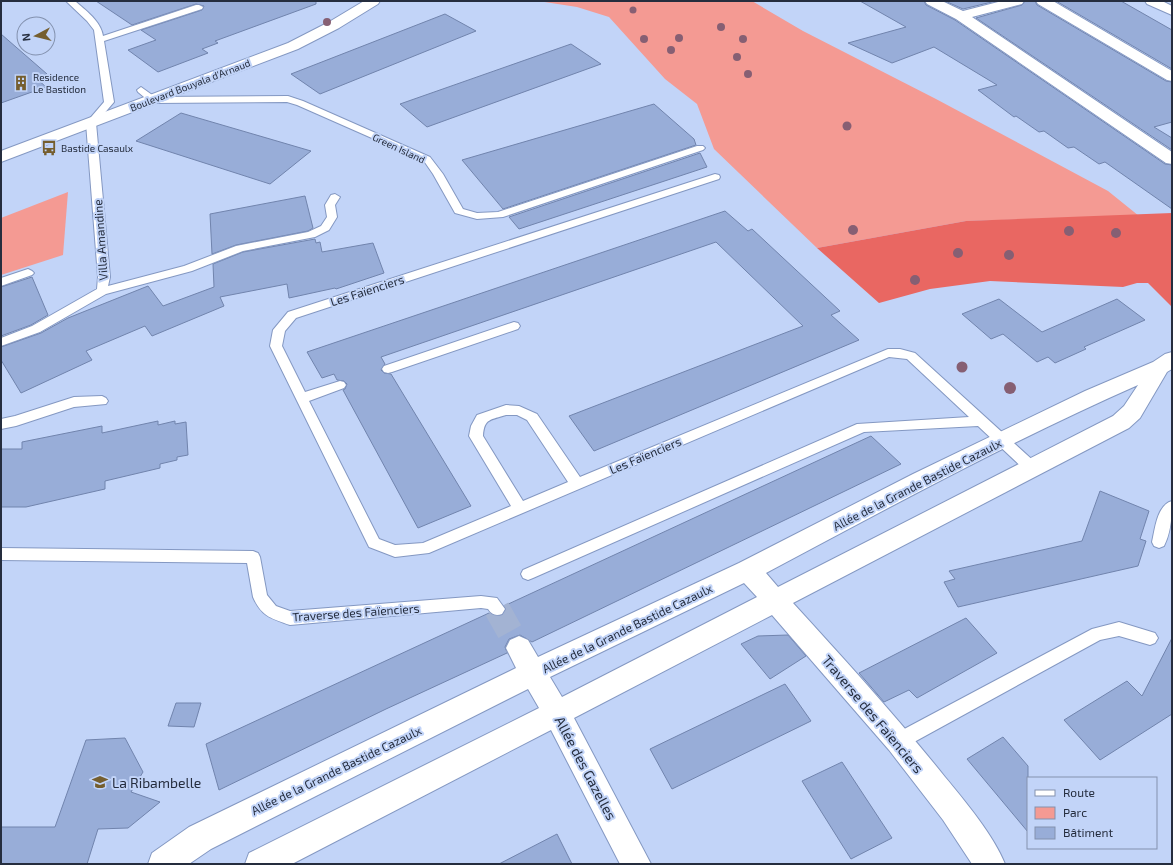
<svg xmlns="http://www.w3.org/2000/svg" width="1173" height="865" font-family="'Exo 2',sans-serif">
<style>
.green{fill:#f49a93}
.forest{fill:#e96762}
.building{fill:#98add8;stroke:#7184ad}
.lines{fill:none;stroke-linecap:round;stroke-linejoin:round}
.minor-tunnel{stroke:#a3b3d3;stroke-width:26;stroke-dasharray:26 14;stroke-linecap:butt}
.service-casing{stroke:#8498c2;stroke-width:2}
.minor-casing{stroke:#8498c2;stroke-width:2}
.service{fill:#fff;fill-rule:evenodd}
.minor{fill:#fff;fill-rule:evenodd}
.tree{fill:#865f73}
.labels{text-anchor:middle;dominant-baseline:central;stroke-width:4;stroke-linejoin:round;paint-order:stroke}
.far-poi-label{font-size:10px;fill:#252d3e;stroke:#c2d4f8;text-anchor:start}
.far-street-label{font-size:10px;fill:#252d3e;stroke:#c2d4f8}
.street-label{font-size:12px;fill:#252d3e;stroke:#c2d4f8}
.near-street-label{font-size:14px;fill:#252d3e;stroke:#c2d4f8}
.near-poi-label{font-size:14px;fill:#252d3e;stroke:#c2d4f8;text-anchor:start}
</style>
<rect width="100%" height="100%" fill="#c2d4f8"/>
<!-- green -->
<g class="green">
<polygon points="538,1 752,1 803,31 936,99 1108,191 1139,216 966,221 817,248 714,149 697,104 665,79 609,17 577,7"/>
<polygon points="68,192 63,255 1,275 1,218"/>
</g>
<!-- forest -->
<polygon class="forest" points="1172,213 1172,307 1148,283 1137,283 1123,287 990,281 930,289 879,303 817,248 966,221"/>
<!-- building -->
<g class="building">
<polygon points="96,1 316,1 316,4 215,41 218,43 202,49 208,53 158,72 128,50 156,40 141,30 202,10 204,6 196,4 132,25"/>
<polygon points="860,1 924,1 926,5 955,20 1165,164 1172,165 1172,209 1105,162 1099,164 1074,147 1068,148 1044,131 1039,132 1016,116 1014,117 978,90 997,85 934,47 892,63 848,43 906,27"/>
<polygon points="945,1 996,1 963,9"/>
<polygon points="1025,1 1035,1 1037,5 1166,81 1172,82 1172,122 1154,127 1172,138 1172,150 976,18 1022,5"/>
<polygon points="1056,1 1121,1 1172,30 1172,69"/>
<polygon points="445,14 476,31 320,94 291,74"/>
<polygon points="1,34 47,74 36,78 46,87 1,103"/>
<polygon points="571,44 601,64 427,127 400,104"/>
<polygon points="654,104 694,139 696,145 503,209 462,160"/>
<polygon points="181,113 311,151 270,184 136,141"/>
<polygon points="700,153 707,167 519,229 509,217"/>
<polygon points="305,196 313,228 308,231 236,245 212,254 210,214"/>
<polygon points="725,211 748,231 752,229 840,311 831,315 859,340 594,451 569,416 803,326 716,242 381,357 385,364 381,370 384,373 391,374 471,506 418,528 343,390 345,389 347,384 344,381 337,380 334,374 322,378 307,352"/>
<polygon points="315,239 316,243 320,242 322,252 373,243 384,273 336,289 335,288 289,298 287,284 220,297 224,306 152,336 145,326 86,351 92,360 21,393 1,360 1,347 41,333 68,318 148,286 163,306 214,287 213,264 243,252"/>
<polygon points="32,277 48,315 31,325 1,336 1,287"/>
<polygon points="999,299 1042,332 1117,299 1145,320 1084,347 1086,349 1055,363 1048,357 1037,362 1003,334 991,339 962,314"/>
<polygon points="158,421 158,425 175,421 175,424 186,422 188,455 177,457 177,460 160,464 160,468 105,481 105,489 26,507 1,507 1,449 22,449 22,442 102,426 102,433"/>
<polygon points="871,436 901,464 532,642 520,635 509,639 505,647 507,653 386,709 219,790 206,744 489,613 496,616 502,615 506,610 504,606"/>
<polygon points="1100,491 1149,511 1140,539 1146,541 1138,566 958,607 944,582 955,579 949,571 1082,541"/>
<polygon points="966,618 997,653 917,698 909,690 884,702 859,673"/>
<polygon points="788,635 806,656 770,679 741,644 758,636"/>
<polygon points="1172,638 1172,714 1100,760 1064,720 1127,681 1142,696"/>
<polygon points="785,684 811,721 672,789 650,749"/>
<polygon points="176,703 201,703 194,727 168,726"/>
<polygon points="1003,737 1028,766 1028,832 967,759"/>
<polygon points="125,738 143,772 131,792 160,802 128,828 98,829 87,864 1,864 1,827 55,827 86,740"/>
<polygon points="842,762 892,838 851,859 802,781"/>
<polygon points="557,834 572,864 499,864"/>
</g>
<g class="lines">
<!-- minor-tunnel -->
<polyline class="minor-tunnel" points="497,609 519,648"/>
<defs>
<g id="service">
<path d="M 66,1 L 75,1 C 85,10 101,21 103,36 L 196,5 L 199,5 L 203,7 L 202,9 L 104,41 L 114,102 L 96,123 L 110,277 L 108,286 L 184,266 L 236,246 L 308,232 L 321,226 L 327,217 L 325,205 L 331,195 L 335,194 L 340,197 L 335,205 L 337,217 L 329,230 L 315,237 L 243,251 L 192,271 L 106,294 L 40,332 L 1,346 L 1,338 L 32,326 L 97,289 L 98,277 L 86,123 L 104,102 L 94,30 L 87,21 Z"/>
<polygon points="141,87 155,97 288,96 303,101 430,157 443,174 463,209 477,213 498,212 697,146 703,146 705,148 703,150 503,217 477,219 455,213 433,174 424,161 297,105 287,102 153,103 150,102 138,92 137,90"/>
<path d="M 715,174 L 719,175 L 720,177 L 719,179 L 296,318 L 285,331 L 282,346 L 305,392 L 340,381 L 344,382 L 346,385 L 344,388 L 309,401 L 379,539 L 395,545 L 423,543 L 511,506 L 469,436 L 471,426 L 477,415 L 506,405 L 519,406 L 537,414 L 580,477 L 888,349 L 900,349 L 915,353 L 1037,464 L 1039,468 L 1037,472 L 1032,473 L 1027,472 L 978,426 L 864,432 L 533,578 L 528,580 L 523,578 L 521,574 L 523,570 L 857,424 L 969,417 L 907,359 L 889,357 L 429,553 L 395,557 L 369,547 L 270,346 L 273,330 L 288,312 ZM 506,415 L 517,415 L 527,420 L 568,482 L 523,501 L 483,436 C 484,418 491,420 506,415 Z"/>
<polygon points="28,269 32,271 34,273 32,275 1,286 1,278"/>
<polygon points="514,322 518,323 520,326 518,329 392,372 388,373 384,372 382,369 384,366"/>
<polygon points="102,396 106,398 108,401 106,404 74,407 16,426 1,429 1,419 15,416 74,397"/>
<path d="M 1172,501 C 1172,516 1171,532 1164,546 L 1159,548 L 1154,546 L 1152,542 C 1155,529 1157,505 1172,501 Z"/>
<path d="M 1,548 L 253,551 L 258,553 L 260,557 L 267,595 L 276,606 L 290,611 L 481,596 L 497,598 L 505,609 L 502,614 C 496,616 492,615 488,609 L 481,608 L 290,625 C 271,618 262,617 253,597 L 247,563 L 1,560 Z"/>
<polygon points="1119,622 1155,633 1158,638 1155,643 1150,645 1119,636 1100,640 905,747 899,749 893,747 891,741 893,735 1092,629"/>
</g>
<g id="minor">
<polygon points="364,1 380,1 378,4 339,28 298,49 1,162 1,151 288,43 329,22"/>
<polygon points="925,1 942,1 963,11 1002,1 1024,1 1022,4 972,17 1172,152 1172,164 1166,163 956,19 927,4"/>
<polygon points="1036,1 1053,1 1172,71 1172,81 1167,80 1038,4"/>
<polygon points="1145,1 1162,1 1172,6 1172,15 1147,4"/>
<path d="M 1172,352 L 1172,369 L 1167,372 L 1140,418 L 1129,428 L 793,603 C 845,660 897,717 945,777 C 965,801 994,836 1005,864 L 972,864 L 943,820 L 889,750 L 772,615 L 574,718 L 651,864 L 620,864 L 551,730 L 292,864 L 245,864 L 249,853 L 539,708 L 528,689 L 211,849 L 189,864 L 148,864 L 152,853 L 189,827 L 516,668 L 506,648 L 510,640 L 519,636 L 528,640 L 538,657 L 739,563 L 913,474 L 1085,391 L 1153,362 L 1165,354 ZM 1138,385 L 1124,406 L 1113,416 L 778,587 L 766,573 C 888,508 1011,441 1138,385 ZM 744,583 L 757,597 L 562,697 L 550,677 Z"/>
</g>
</defs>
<!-- service casing -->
<use href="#service" class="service-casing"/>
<!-- minor casing -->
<use href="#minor" class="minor-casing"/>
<!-- service -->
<use href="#service" class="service"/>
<!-- minor -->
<use href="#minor" class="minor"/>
</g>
<!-- trees -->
<g class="tree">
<circle cx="633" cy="10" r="3.5"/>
<circle cx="327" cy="22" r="4"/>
<circle cx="721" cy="27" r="4"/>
<circle cx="679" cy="38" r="4"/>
<circle cx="644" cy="39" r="4"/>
<circle cx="743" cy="39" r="4"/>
<circle cx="671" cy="50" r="4"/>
<circle cx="737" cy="57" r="4"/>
<circle cx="748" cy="74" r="4"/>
<circle cx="847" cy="126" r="4.5"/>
<circle cx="853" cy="230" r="5"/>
<circle cx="1069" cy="231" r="5"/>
<circle cx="1116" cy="233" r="5"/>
<circle cx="958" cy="253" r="5"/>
<circle cx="1009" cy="255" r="5"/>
<circle cx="915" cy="280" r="5"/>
<circle cx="962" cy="367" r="5.5"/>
<circle cx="1010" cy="388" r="6"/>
</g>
<!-- icons -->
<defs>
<symbol id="building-bare" viewBox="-9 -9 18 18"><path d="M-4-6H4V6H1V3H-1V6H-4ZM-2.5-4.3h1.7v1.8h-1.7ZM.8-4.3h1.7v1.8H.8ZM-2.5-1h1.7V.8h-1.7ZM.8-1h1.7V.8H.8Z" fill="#755e2e" stroke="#c2d4f8" stroke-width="2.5" paint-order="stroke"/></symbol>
<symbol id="bus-bare" viewBox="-9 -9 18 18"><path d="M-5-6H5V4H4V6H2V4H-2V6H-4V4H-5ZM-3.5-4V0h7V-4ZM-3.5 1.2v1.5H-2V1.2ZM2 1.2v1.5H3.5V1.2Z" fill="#755e2e" stroke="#c2d4f8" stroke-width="2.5" paint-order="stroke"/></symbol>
<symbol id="school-bare" viewBox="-9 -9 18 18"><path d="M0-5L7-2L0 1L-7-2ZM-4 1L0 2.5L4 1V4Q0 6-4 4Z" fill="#755e2e" stroke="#c2d4f8" stroke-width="2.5" paint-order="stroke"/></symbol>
</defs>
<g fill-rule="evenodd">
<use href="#building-bare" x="10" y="72" width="22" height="22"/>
<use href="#bus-bare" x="38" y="137" width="22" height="22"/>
<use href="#school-bare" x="89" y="771" width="22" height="22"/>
</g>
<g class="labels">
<!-- far-poi labels -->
<g class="far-poi-label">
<text x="33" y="77">Residence<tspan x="33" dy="12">Le Bastidon</tspan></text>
<text x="61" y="148">Bastide Casaulx</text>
</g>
<!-- far-street labels -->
<g class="far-street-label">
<text transform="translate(190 85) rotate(-21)">Boulevard Bouyala d'Arnaud</text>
<text transform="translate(399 148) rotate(25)">Green Island</text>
</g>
<!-- street labels -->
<g class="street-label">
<text transform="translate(100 240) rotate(-94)">Villa Amandine</text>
<text transform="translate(367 290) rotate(-18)">Les Faïenciers</text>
<text transform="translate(645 455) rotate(-23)">Les Faïenciers</text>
<text transform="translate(917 484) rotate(-27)">Allée de la Grande Bastide Cazaulx</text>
<text transform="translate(356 612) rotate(-4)">Traverse des Faïenciers</text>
<text transform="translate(627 628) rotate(-26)">Allée de la Grande Bastide Cazaulx</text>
<text transform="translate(336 770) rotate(-26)">Allée de la Grande Bastide Cazaulx</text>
</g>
<!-- near-street labels -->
<g class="near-street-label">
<text transform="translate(873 714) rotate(50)">Traverse des Faïenciers</text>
<text transform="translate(586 768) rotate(62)">Allée des Gazelles</text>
</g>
<!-- near-poi labels -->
<g class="near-poi-label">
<text x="112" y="782">La Ribambelle</text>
</g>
</g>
<!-- border -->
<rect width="1173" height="865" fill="none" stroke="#252d3e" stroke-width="4"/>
<!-- legend -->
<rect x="1027" y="777" width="130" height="72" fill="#c2d4f8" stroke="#8391ae"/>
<rect x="1035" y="790" width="20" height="6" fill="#ffffff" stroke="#8391ae"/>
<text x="1063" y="797" font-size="12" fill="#252d3e">Route</text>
<rect x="1035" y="807" width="20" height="12" fill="#f49a93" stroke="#8391ae"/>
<text x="1063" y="817" font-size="12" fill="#252d3e">Parc</text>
<rect x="1035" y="827" width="20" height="12" fill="#98add8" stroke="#8391ae"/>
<text x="1063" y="837" font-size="12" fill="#252d3e">Bâtiment</text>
<!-- north arrow -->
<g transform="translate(36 36) rotate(263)"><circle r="19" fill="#c2d4f8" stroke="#8391ae"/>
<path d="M0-3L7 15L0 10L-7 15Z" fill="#755e2e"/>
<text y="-6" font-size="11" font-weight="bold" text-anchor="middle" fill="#252d3e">N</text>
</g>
</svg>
